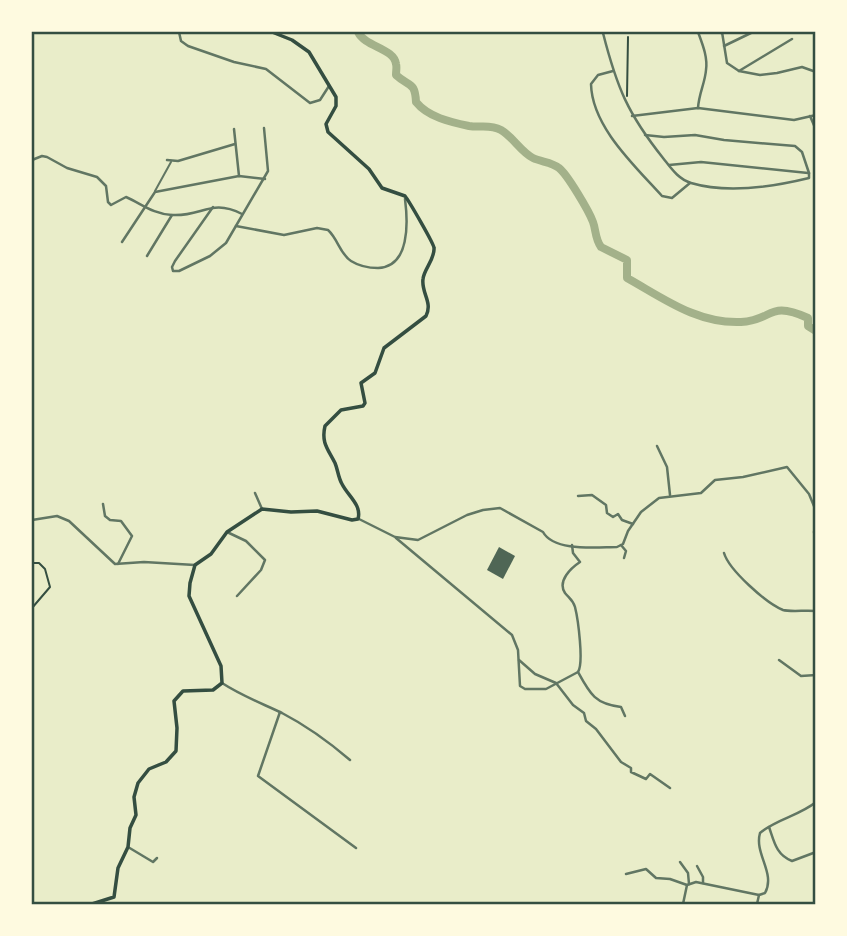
<svg xmlns="http://www.w3.org/2000/svg" width="847" height="936" font-family="Georgia,serif">
<style>
.lines{fill:none;stroke-linecap:round;stroke-linejoin:round}
.river{stroke:#a3b18a;stroke-width:8}
.building{fill:#4f6655}
.path{stroke:#344e41;stroke-width:2}
.pedestrian{stroke:#617663;stroke-width:2}
.minor{stroke:#617663;stroke-width:2.5}
.secondary{stroke:#344e41;stroke-width:3.5}
.neatline{fill:none;stroke:#344e41;stroke-width:2.5}
</style>
<rect width="100%" height="100%" fill="#e9edc9"/>
<g class="lines">
<!-- river -->
<path class="river" d="M 358,32 C 365,47 394,48 396,64 C 397,67 396,71 396,75 C 409,87 415,81 416,102 C 428,117 450,122 469,126 C 480,128 490,124 501,130 C 513,137 521,152 533,158 C 541,162 552,162 559,168 C 567,174 589,211 593,222 C 596,230 595,239 601,247 L 627,260 L 627,278 C 663,298 697,324 741,322 C 774,320 768,300 808,318 L 808,326 L 816,331"/>
</g>
<!-- building -->
<polygon class="building" points="499,547 515,556 503,579 487,570"/>
<g class="lines">
<!-- path -->
<g class="path">
<polyline points="627,96 628,37"/>
<polyline points="32,563 39,563 45,569 50,587 32,608"/>
</g>
<!-- pedestrian -->
<polyline class="pedestrian" points="155,191 171,162"/>
<!-- minor -->
<g class="minor">
<polyline points="179,32 181,41 188,46 234,62 266,69 310,103 320,100 329,86"/>
<path d="M 698,32 C 702,43 708,57 706,70 C 705,83 699,93 698,108"/>
<polyline points="713,32 722,33"/>
<polyline points="722,32 727,63 739,71 760,75 777,73 802,67 816,72"/>
<path d="M 603,33 C 617,88 628,114 663,158 C 671,168 678,179 691,183 C 728,194 772,187 809,178 L 809,173"/>
<polyline points="724,46 753,32"/>
<path d="M 613,71 L 598,75 L 591,84 C 592,127 635,166 662,196 L 672,198 L 690,183"/>
<polyline points="739,71 792,39"/>
<polyline points="632,116 698,108 794,120 816,115"/>
<polyline points="810,116 816,130"/>
<polyline points="234,129 239,176"/>
<polyline points="645,135 664,137 695,135 724,140 795,146 802,152 809,173"/>
<path d="M 32,160 L 42,156 L 47,157 L 67,168 L 97,177 L 106,186 L 108,202 L 111,205 L 126,197 C 142,204 153,214 172,215 C 202,217 211,198 242,214"/>
<polyline points="167,160 178,161 235,144"/>
<polyline points="669,165 701,162 808,173"/>
<polyline points="213,207 175,261 172,267 173,271 179,271 210,256 226,243 268,171 264,128"/>
<path d="M 236,226 L 284,235 L 317,228 L 328,230 C 338,239 340,254 351,261 C 359,266 368,268 378,268 C 410,267 408,222 405,199"/>
<polyline points="122,242 155,192 239,176 265,179"/>
<polyline points="147,256 172,215"/>
<polyline points="657,446 667,467 670,495"/>
<polyline points="255,493 262,509"/>
<polyline points="578,496 592,495 606,505 607,513 613,517 618,514 622,520 633,524"/>
<polyline points="103,504 105,516 110,520 121,521 132,536 118,564"/>
<path d="M 359,519 L 395,537 L 418,540 L 467,515 L 483,510 L 500,508 L 543,532 C 554,552 597,547 617,547 L 623,544 L 628,531 L 641,512 L 659,498 L 701,493 L 715,480 L 743,477 L 787,467 L 809,494 L 816,511"/>
<polyline points="32,520 57,516 69,521 115,564 144,562 195,565"/>
<polyline points="816,521 814,532 816,544"/>
<polyline points="227,532 246,541 265,560 261,570 237,596"/>
<path d="M 396,538 L 512,635 L 518,650 L 520,686 L 525,689 L 546,689 L 578,672 C 584,663 578,619 575,607 C 573,600 569,598 565,593 C 557,581 571,568 580,562 L 573,553 L 572,545"/>
<polyline points="621,545 626,551 624,558"/>
<path d="M 724,553 C 729,570 766,603 783,610 C 789,612 807,610 816,611"/>
<polyline points="519,660 535,674 556,683 573,705 584,713 586,721 596,729 621,762 631,768 631,772 646,779 650,774 670,788"/>
<polyline points="779,660 801,676 816,675"/>
<path d="M 578,672 C 590,694 595,704 621,707 L 625,716"/>
<path d="M 222,683 C 242,696 261,703 282,713 C 307,726 329,742 350,760"/>
<polyline points="280,712 258,776 356,848"/>
<path d="M 769,827 C 774,841 776,855 792,861 L 816,852"/>
<polyline points="128,847 153,862 157,858"/>
<polyline points="680,862 688,873 689,884"/>
<polyline points="697,866 703,877 703,883"/>
<path d="M 626,874 L 646,869 L 656,878 L 670,879 L 687,885 L 696,882 L 759,895 L 765,893 C 776,873 754,854 760,833 C 776,819 799,816 816,802"/>
<polyline points="32,904 33,904"/>
<polyline points="683,904 687,885"/>
<polyline points="757,904 759,895"/>
</g>
<!-- secondary -->
<path class="secondary" d="M 92,904 L 114,897 L 118,868 L 128,847 L 130,828 L 136,815 L 134,797 L 138,783 L 149,769 L 166,762 L 176,751 L 177,728 L 174,701 L 183,691 L 213,690 L 222,683 L 221,666 L 189,596 L 190,583 L 195,565 L 211,554 L 227,532 L 262,509 L 291,512 L 317,511 L 352,520 L 358,519 C 362,505 348,496 342,484 C 338,477 338,470 335,463 C 328,449 321,443 325,426 L 341,410 L 363,406 L 365,403 L 361,383 L 375,373 L 384,348 L 426,316 C 433,302 421,293 423,279 C 424,269 435,259 434,248 C 434,244 409,201 405,196 L 382,188 L 369,169 L 328,132 L 326,124 L 336,106 L 336,97 L 309,52 L 292,40 L 272,32"/>
</g>
<!-- border -->
<rect width="847" height="936" fill="none" stroke="#fefae0" stroke-width="66"/>
<rect x="33" y="33" width="781" height="870" class="neatline"/>
</svg>
